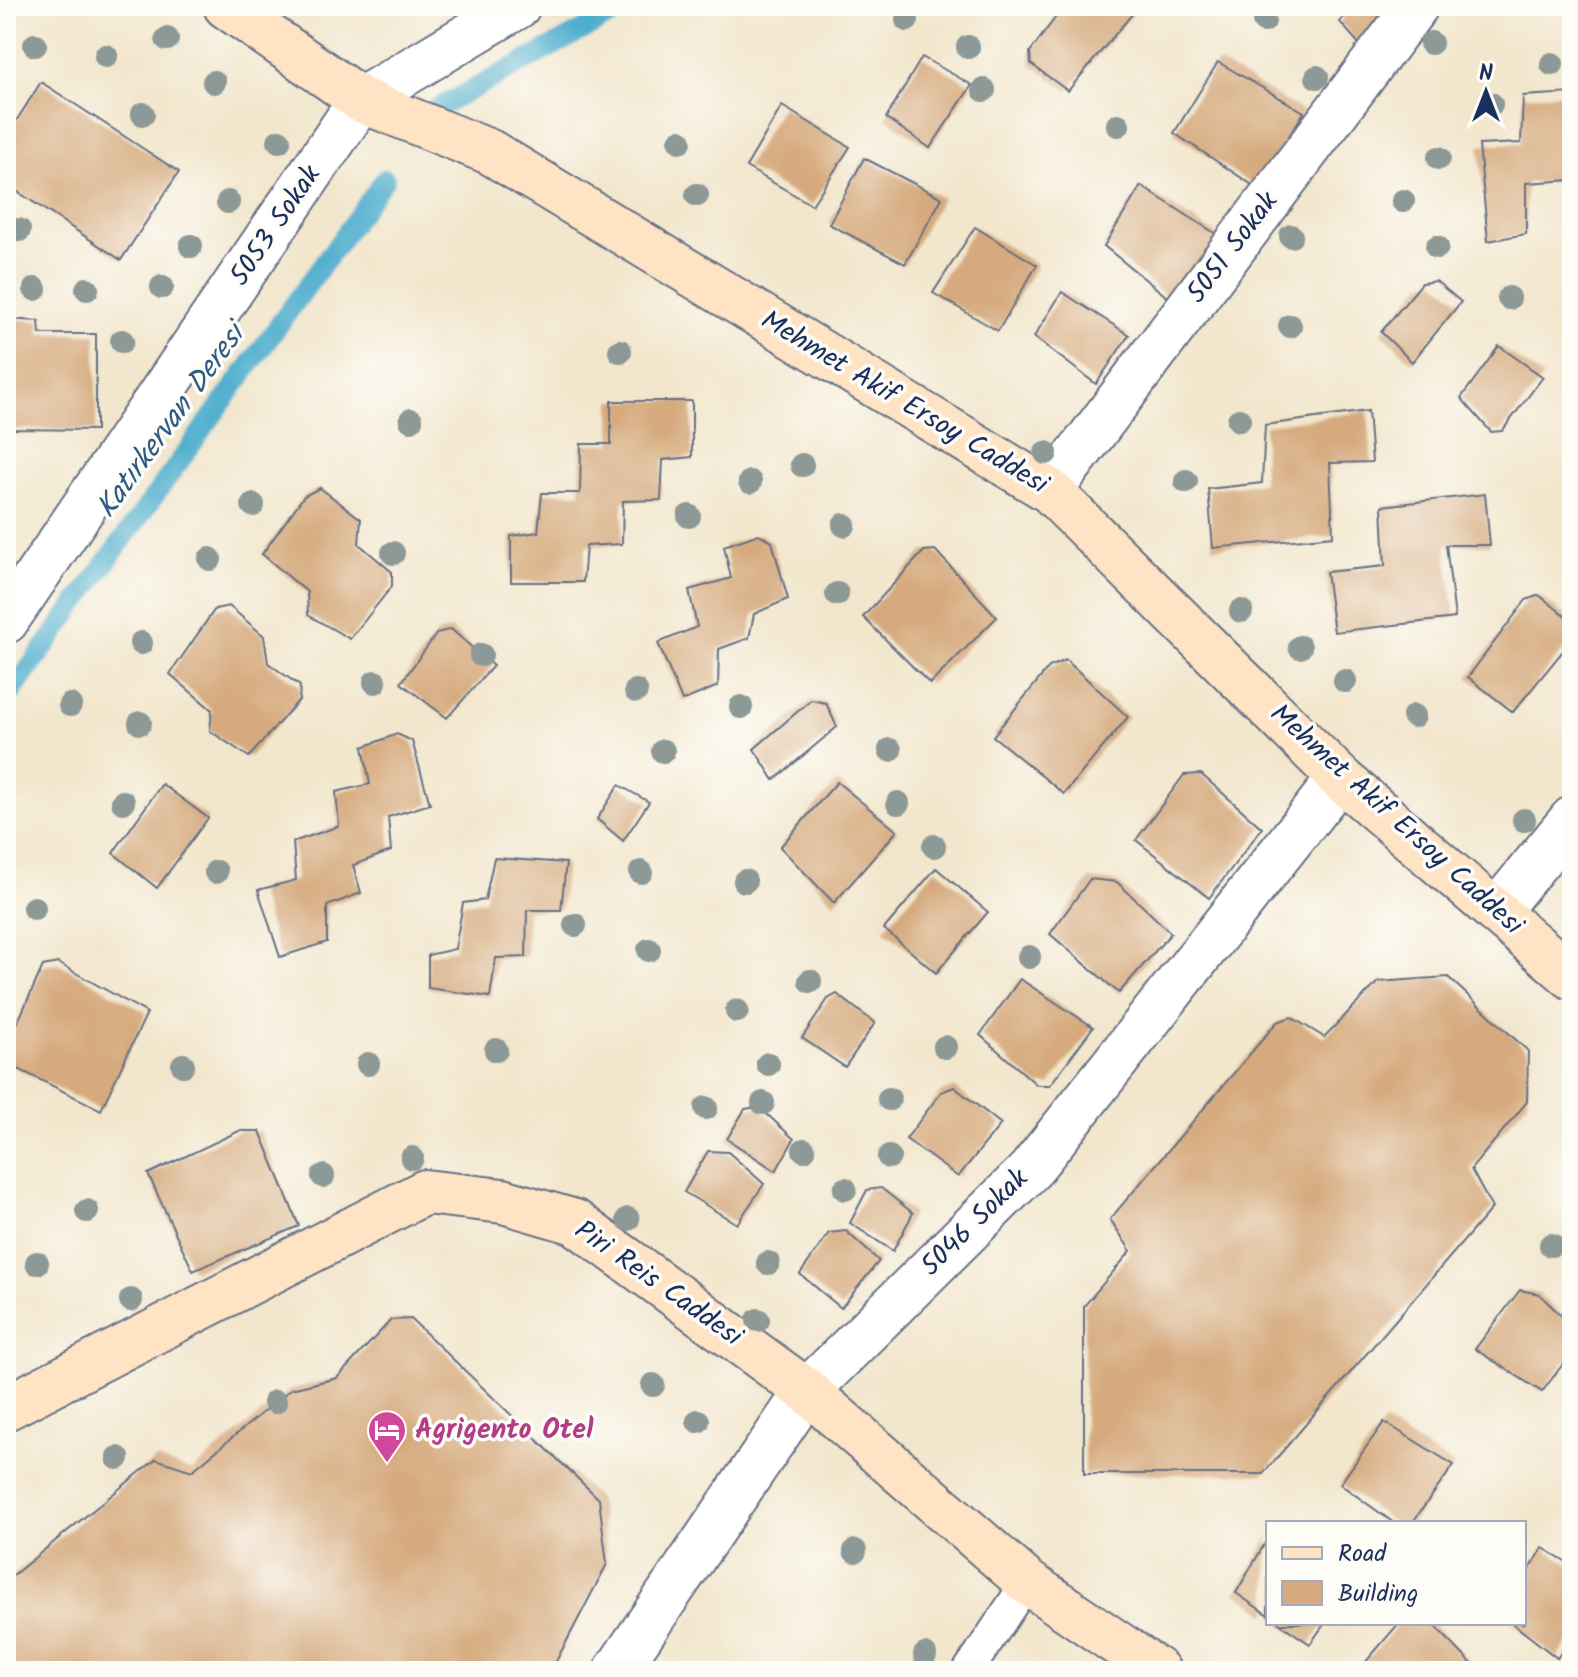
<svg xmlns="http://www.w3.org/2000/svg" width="1578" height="1677" font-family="Kalam,sans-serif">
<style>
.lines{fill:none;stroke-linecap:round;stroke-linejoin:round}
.stream{stroke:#4faece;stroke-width:20}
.building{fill:#d6aa7e}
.lane-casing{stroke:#666f84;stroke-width:34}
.street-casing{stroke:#666f84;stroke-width:48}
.secondary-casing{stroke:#666f84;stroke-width:48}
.lane{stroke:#fff;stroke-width:30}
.street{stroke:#fff;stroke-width:44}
.secondary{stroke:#fee4c5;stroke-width:44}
.tree{fill:#8d9997}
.labels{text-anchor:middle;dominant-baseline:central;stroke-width:7;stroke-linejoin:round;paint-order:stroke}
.street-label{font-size:28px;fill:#1b2f5e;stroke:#fdfcf7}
.hotel-label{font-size:28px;font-weight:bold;fill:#b23c85;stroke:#fdfcf7;text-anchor:start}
.water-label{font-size:30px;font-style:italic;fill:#2d5b85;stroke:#fdfcf7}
</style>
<rect width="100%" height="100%" fill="#fdfcf7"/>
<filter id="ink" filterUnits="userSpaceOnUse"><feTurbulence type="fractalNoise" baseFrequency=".0125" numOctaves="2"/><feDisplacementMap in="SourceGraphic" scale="16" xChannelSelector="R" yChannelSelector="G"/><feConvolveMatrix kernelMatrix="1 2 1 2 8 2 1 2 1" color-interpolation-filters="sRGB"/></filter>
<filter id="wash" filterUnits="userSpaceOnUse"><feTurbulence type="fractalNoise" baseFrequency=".006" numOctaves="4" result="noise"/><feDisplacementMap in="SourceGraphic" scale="32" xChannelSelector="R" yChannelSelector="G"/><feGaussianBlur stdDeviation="1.8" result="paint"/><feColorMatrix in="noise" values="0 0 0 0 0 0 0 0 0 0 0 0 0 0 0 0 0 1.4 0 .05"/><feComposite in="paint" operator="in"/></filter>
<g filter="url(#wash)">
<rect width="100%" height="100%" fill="#f2e6cc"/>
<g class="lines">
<!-- stream -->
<g class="stream">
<polyline points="436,109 628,6"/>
<polyline points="6,700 385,179"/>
</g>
</g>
<g id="blocks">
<!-- building -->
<g class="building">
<polygon points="1064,6 1129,6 1134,12 1068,91 1031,64 1030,52"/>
<polygon points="1351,6 1409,6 1366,52 1340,22"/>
<polygon points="922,57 972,85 930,148 886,118"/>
<polygon points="1218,62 1304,112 1257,188 1174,133"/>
<polygon points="41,82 179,172 121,260 6,184 6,137"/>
<polygon points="1572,93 1572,180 1526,183 1526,234 1488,241 1479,145 1521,143 1523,96"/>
<polygon points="782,106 850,147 812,205 746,167"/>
<polygon points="864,158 942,198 905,264 829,224"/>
<polygon points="1141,186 1221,237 1179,296 1166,296 1104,246"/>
<polygon points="975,227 1037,265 998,331 933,293"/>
<polygon points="1436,281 1461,302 1412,362 1381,332 1422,283"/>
<polygon points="1062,292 1129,335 1096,384 1034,337"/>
<polygon points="6,319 39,321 40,334 96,334 96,430 6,429"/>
<polygon points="1499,346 1543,377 1502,431 1491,432 1461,398"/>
<polygon points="611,401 692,401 692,457 663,460 661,500 623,501 622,544 586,546 583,582 511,582 511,536 538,532 542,493 580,493 581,444 611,444"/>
<polygon points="1368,411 1372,462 1330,463 1333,536 1213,548 1208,489 1262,483 1265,425"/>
<polygon points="320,488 361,519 359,544 392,572 392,586 350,639 308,615 307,592 262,554 304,496"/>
<polygon points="1485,494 1490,545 1446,545 1455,618 1334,632 1326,572 1385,566 1382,506"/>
<polygon points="759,534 772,542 788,599 754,614 749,638 719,649 718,686 682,701 658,643 697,627 689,590 731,578 724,546"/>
<polygon points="935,550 997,617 930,684 863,617 924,551"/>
<polygon points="1539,595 1572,621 1572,640 1513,712 1468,677 1526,600"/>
<polygon points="229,606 264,636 268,663 300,686 299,700 249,757 210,731 212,710 170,674 215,609"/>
<polygon points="451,629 493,666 447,718 401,683 437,633"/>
<polygon points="1066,660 1128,717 1064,794 993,736 1049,667"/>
<polygon points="811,700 826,703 837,727 774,780 754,749"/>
<polygon points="397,734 412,741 430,804 388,817 391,851 353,865 361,893 327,906 327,942 280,957 258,890 296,880 293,842 339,826 336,792 370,784 363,747"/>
<polygon points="1201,774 1262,828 1209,898 1136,840 1184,775"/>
<polygon points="837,782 897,831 834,903 780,847"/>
<polygon points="162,784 208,818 157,888 113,853"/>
<polygon points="619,785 649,802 623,841 597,819"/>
<polygon points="494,858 566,863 561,910 527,910 526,957 496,958 490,997 428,988 428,955 455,949 463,903 485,900"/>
<polygon points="936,868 988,912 936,973 884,929"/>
<polygon points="1090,879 1117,882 1171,933 1119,993 1050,934"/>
<polygon points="58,963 147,1013 101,1110 6,1063 6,1048 43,966"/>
<polygon points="1448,977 1528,1051 1527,1102 1471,1169 1492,1208 1263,1474 1084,1474 1084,1306 1131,1251 1110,1219 1277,1022 1291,1017 1324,1037 1378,982"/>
<polygon points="1020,979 1093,1027 1050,1085 1037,1085 980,1035"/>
<polygon points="837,994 875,1023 845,1067 802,1038 828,999"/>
<polygon points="954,1087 1001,1124 958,1177 906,1139 941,1092"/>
<polygon points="759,1107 794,1139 776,1171 727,1139 745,1109"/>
<polygon points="239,1131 260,1131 299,1226 193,1271 148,1174"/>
<polygon points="708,1151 728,1152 764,1184 737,1224 684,1192"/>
<polygon points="881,1188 913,1213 893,1251 850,1223 867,1190"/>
<polygon points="846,1231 879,1261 841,1308 800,1274 829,1233"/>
<polygon points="1520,1290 1539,1294 1572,1326 1572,1352 1542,1392 1475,1349"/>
<polygon points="411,1319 599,1499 607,1564 551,1671 6,1671 6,1581 156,1459 192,1471 291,1389 337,1378 391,1320"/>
<polygon points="1384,1422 1454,1465 1412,1523 1394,1523 1340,1484"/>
<polygon points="1268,1538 1268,1615 1236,1593"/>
<polygon points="1543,1548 1572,1565 1572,1638 1557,1658 1512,1623 1524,1623 1524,1578"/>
<polygon points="1279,1623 1325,1623 1310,1644"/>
<polygon points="1399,1623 1432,1623 1479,1671 1358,1671"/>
</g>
</g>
</g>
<g filter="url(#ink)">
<use href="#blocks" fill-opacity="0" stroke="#666f84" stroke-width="2"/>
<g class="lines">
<defs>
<polyline id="lane" points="968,1671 1027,1582"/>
<g id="street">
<polyline points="1050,491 1416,6"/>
<polyline points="6,621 361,100 518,6"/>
<polyline points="1496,912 1572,819"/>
<polyline points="616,1671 807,1391 1030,1170 1340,778"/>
</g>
<g id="secondary">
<polyline points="226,6 361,100 490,152 1050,491 1340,778 1572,977"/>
<polyline points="6,1408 425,1192 503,1201 575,1222 807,1391 1027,1582 1158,1671"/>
</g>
</defs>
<!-- lane casing -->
<use href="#lane" class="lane-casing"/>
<!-- street casing -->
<use href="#street" class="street-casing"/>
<!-- secondary casing -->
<use href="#secondary" class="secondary-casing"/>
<!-- lane -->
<use href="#lane" class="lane"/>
<!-- street -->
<use href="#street" class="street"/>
<!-- secondary -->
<use href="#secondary" class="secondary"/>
</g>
<!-- trees -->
<g class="tree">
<circle cx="907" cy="20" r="12"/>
<circle cx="1264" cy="21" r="12"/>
<circle cx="167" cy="39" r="12"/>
<circle cx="1431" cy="43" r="12"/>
<circle cx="35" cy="45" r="12"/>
<circle cx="968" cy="47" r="12"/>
<circle cx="106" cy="56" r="12"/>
<circle cx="1552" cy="64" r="12"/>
<circle cx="1317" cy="77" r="12"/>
<circle cx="214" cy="82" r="12"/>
<circle cx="984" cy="90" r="12"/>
<circle cx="1491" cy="104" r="12"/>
<circle cx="143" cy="114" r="12"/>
<circle cx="1118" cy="125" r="12"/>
<circle cx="279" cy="141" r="12"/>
<circle cx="680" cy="141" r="12"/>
<circle cx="1439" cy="158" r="12"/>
<circle cx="697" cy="195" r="12"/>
<circle cx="1403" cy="201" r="12"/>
<circle cx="228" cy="202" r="12"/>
<circle cx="19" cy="230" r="12"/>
<circle cx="1291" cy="236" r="12"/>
<circle cx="191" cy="246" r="12"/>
<circle cx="1437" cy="247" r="12"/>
<circle cx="162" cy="287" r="12"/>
<circle cx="35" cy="289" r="12"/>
<circle cx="87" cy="289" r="12"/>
<circle cx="1509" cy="298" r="12"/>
<circle cx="1290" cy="326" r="12"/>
<circle cx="122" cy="341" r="12"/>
<circle cx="620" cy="351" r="12"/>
<circle cx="411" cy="420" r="12"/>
<circle cx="1239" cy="420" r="12"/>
<circle cx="1046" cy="453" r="12"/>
<circle cx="802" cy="465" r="12"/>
<circle cx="1186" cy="481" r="12"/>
<circle cx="750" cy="482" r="12"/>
<circle cx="253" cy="505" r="12"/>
<circle cx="689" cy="516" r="12"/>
<circle cx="844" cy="525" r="12"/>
<circle cx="393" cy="553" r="12"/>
<circle cx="210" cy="559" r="12"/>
<circle cx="837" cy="594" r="12"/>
<circle cx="1241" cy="611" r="12"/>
<circle cx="141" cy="643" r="12"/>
<circle cx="1300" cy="647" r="12"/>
<circle cx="481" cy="655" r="12"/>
<circle cx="1345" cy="681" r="12"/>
<circle cx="375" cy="682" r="12"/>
<circle cx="636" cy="691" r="12"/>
<circle cx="70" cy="705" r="12"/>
<circle cx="741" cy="707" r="12"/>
<circle cx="1414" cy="716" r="12"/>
<circle cx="140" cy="723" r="12"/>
<circle cx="890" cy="750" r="12"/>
<circle cx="663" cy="751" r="12"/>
<circle cx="123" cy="802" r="12"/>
<circle cx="898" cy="803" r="12"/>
<circle cx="1524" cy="820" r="12"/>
<circle cx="934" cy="846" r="12"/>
<circle cx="216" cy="872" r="12"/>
<circle cx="641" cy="872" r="12"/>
<circle cx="745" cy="881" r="12"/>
<circle cx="34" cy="908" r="12"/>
<circle cx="575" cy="925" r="12"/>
<circle cx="649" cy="950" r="12"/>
<circle cx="1029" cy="957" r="12"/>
<circle cx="810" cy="981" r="12"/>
<circle cx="737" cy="1011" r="12"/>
<circle cx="945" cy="1047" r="12"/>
<circle cx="496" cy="1050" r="12"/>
<circle cx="368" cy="1064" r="12"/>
<circle cx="768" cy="1064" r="12"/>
<circle cx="183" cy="1065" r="12"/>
<circle cx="889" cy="1099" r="12"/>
<circle cx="763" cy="1103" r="12"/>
<circle cx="706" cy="1108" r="12"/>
<circle cx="804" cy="1150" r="12"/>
<circle cx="889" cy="1157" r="12"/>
<circle cx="412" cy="1158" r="12"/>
<circle cx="323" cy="1176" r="12"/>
<circle cx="845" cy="1189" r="12"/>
<circle cx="87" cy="1211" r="12"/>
<circle cx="628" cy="1219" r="12"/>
<circle cx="1551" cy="1245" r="12"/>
<circle cx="37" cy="1263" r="12"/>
<circle cx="768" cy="1263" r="12"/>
<circle cx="131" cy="1300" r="12"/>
<circle cx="758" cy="1320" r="12"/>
<circle cx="653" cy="1385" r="12"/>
<circle cx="275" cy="1402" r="12"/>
<circle cx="698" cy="1421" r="12"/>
<circle cx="118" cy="1458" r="12"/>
<circle cx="855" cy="1551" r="12"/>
<circle cx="925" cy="1655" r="12"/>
</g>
</g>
<!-- icons -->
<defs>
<symbol id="hotel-pin" viewBox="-11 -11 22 30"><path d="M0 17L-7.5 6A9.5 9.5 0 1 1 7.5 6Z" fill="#d1479c" stroke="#fdfcf7"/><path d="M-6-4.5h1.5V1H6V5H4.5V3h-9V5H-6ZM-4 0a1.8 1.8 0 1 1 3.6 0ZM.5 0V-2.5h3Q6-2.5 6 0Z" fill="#fff"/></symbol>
</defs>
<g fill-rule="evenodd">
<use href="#hotel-pin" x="365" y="1408" width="44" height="60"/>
</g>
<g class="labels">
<!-- street labels -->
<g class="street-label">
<text transform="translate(276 226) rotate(-56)">5053 Sokak</text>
<text transform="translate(1233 248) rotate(-53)">5051 Sokak</text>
<text transform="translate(904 403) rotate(31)">Mehmet Akif Ersoy Caddesi</text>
<text transform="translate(1396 820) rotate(42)">Mehmet Akif Ersoy Caddesi</text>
<text transform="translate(975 1223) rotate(-45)">5046 Sokak</text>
<text transform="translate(658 1284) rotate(35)">Piri Reis Caddesi</text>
</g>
<!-- hotel labels -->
<g class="hotel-label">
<text x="415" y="1430">Agrigento Otel</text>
</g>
<!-- water labels -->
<g class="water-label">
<text transform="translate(171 422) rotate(-54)">Katırkervan Deresi</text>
</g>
</g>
<!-- margin -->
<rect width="1578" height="1677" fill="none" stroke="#fdfcf7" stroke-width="32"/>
<!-- legend -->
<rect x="1266" y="1521" width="260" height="104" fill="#fdfcf7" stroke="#a3aaba" stroke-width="2"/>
<rect x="1282" y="1547" width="40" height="12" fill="#fee4c5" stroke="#a3aaba" stroke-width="2"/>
<text x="1338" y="1561" font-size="24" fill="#1b2f5e">Road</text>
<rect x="1282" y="1581" width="40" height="24" fill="#d6aa7e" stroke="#a3aaba" stroke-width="2"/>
<text x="1338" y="1601" font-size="24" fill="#1b2f5e">Building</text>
<!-- north arrow -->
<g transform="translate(1486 92)" stroke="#fdfcf7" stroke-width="6" paint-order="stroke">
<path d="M0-6L14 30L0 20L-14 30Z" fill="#1b2f5e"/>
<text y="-12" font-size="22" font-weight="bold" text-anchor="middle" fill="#1b2f5e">N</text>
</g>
</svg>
